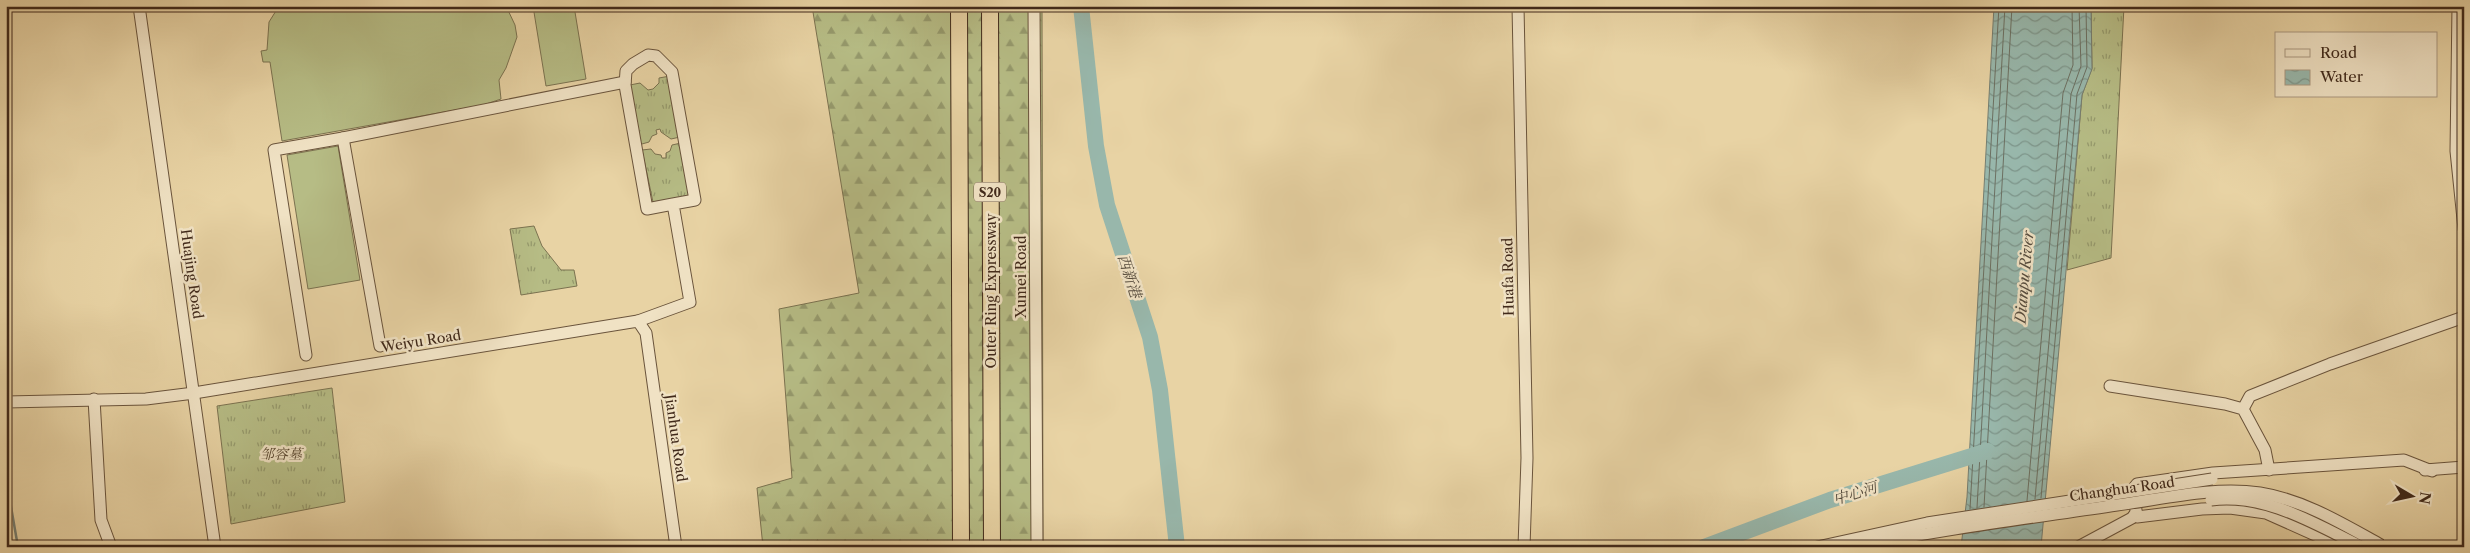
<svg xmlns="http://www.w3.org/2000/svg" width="2470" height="553" font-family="'Libre Caslon Text','Noto Serif SC',serif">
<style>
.grass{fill:url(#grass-tufts);stroke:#7b7250}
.forest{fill:url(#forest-firs);stroke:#7b7250}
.pitch{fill:#b6bc85;stroke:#7b7250}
.water{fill:url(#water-waves);stroke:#757e71}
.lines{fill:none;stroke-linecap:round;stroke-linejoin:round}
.shore{stroke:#6c7062;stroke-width:1}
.stream{stroke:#757e71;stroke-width:2.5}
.river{stroke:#98b7ab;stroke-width:16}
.minor-casing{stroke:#6a543c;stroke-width:13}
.highway-casing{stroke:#40291a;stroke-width:18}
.minor{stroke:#f0e2c4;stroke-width:11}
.highway{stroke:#e8d3a4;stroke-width:16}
.minor-bridge-casing{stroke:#6a543c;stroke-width:13;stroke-linecap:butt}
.minor-bridge{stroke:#f0e2c4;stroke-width:11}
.labels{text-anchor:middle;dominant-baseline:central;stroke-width:5;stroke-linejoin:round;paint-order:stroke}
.shield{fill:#f0e2c4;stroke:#75604d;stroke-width:1}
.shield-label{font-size:12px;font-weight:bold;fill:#40291a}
.street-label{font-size:14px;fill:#40291a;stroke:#f0e2c4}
.park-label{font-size:14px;font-style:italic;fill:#58462f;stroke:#f0e2c4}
.water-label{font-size:15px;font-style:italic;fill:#564c3e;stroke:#f0e2c4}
</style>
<defs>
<pattern id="grass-tufts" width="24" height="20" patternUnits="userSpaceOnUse" patternTransform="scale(1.25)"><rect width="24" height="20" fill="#b6bc85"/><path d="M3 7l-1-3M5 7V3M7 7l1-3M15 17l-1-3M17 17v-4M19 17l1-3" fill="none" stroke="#95996c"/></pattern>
<pattern id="forest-firs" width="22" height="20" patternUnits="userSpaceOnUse" patternTransform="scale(1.25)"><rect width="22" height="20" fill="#b6bc85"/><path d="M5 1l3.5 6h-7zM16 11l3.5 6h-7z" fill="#95996c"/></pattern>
<pattern id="water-waves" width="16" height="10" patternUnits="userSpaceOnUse" patternTransform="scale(1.25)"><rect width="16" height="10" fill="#98b7ab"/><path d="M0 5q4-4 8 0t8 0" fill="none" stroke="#7d958a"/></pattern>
</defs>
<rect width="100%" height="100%" fill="#e8d3a4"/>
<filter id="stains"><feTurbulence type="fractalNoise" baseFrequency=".004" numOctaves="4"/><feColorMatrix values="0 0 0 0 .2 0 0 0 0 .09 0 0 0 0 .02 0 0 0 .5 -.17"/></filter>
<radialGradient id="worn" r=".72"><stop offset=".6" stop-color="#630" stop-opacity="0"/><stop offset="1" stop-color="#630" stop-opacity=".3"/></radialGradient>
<!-- grass -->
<g class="grass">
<polygon points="2091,6 2124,6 2111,258 2067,270 2082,95 2092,68"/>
<polygon points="670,76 680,137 671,139 661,132 660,129 656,130 657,134 652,136 649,142 642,144 640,143 630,85 640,83 648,90 653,89 659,83 659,78"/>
<polygon points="681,143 689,196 653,202 642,150 651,149 655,154 661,155 662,158 666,158 666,153 670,151 672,145"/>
<polygon points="534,226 542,246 561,270 574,270 577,286 521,295 510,229"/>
<polygon points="332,388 345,502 231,524 217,406"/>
</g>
<!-- forest -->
<polygon class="forest" points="812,6 1042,6 1043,547 763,547 757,488 792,478 779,309 859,293"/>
<!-- pitch -->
<g class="pitch">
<polygon points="279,6 506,6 515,25 517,37 506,68 499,80 501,99 483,105 282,141 270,62 263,62 261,51 267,50 269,22"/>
<polygon points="533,6 574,6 586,79 546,86"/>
<polygon points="338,146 360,280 308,289 287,155"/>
</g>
<!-- water -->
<polygon class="water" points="1994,6 2091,6 2092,69 2082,95 2041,547 1961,547 1967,497"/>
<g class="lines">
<!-- shore -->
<g class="shore">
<polyline points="2041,498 2077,94 2087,67 2086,6"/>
<polyline points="2035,499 2071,94 2081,66 2079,6"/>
<polyline points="2027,501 2063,93 2073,65 2072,6"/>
<polyline points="1984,507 2012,6"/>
<polyline points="1977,508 2005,6"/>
<polyline points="1970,509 1999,6"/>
</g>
<!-- stream -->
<polyline class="stream" points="6,478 18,547"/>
<!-- river -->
<g class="river">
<polyline points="1081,6 1096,146 1107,205 1150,337 1160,390 1177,547"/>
<polyline points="1704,547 1830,500 1988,451"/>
</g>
<defs>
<g id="minor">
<polyline points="139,6 215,547"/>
<polyline points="1034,6 1037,547"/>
<polyline points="1518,6 1527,458 1524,547"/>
<polyline points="2458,6 2456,151 2464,229"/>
<polyline points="638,321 690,302 673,204 647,209 625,85 626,71 633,64 648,55 656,56 672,72 695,200 673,204"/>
<polyline points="380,346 343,138 625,82"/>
<polyline points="306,355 274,150 343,138"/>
<polyline points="2110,386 2225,404 2243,409 2265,450 2269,470"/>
<polyline points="94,399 101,520 111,547"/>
<polyline points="6,402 146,399 194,393 638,321 646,333 676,547"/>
<polyline points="2243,409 2250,396 2330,364 2464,317"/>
<polyline points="2425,470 2464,467"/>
<polyline points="2078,547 2132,518 2135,514"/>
<polyline points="2342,547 2266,513 2230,508 2202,509 2137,517 2133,489 2137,484 2213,473 2404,460 2432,471"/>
</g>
<g id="highway">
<polyline points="959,6 961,547"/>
<polyline points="990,6 992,547"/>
</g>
</defs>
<!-- minor casing -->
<use href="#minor" class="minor-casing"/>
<!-- highway casing -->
<use href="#highway" class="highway-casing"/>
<!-- minor -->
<use href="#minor" class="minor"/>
<!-- highway -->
<use href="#highway" class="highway"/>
<defs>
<g id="minor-bridge">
<path d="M 2211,500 C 2266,493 2315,524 2362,547"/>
<polyline points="1817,547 1927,523 2212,479"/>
<path d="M 1855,547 C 1942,529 2030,518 2117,505 C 2163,499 2213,486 2260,493 C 2304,500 2343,524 2381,545"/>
</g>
</defs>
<!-- minor-bridge casing -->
<use href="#minor-bridge" class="minor-bridge-casing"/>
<!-- minor-bridge -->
<use href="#minor-bridge" class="minor-bridge"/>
</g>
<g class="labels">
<!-- shield labels -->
<rect class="shield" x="974" y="182.5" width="32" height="19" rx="4"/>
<g class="shield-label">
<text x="990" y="192">S20</text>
</g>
<!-- street labels -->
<g class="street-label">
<text transform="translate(192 274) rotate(82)">Huajing Road</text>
<text transform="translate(1021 277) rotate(-90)">Xumei Road</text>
<text transform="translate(1508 277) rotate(-91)">Huafa Road</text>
<text transform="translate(991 291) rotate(-90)">Outer Ring Expressway</text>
<text transform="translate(421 341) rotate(-9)">Weiyu Road</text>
<text transform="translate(676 438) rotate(82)">Jianhua Road</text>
<text transform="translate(2122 489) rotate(-8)">Changhua Road</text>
</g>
<!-- park labels -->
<g class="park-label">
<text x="281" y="454">邹容墓</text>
</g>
<!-- water labels -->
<g class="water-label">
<text transform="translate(1130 276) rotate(72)">西新港</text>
<text transform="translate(2024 277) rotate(-85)">Dianpu River</text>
<text transform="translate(1855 493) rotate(-17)">中心河</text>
</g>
</g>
<!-- margin -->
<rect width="2470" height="553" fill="none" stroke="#e8d3a4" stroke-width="25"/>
<rect x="8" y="8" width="2455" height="538" fill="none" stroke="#40291a" stroke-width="2.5"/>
<rect x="12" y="12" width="2445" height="528" fill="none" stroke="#40291a"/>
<!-- legend -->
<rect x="2275" y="32" width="162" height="65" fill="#f0e2c4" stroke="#aa9880"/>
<rect x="2285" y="49" width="25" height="8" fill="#f0e2c4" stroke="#aa9880"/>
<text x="2320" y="58" font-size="15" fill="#40291a">Road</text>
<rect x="2285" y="70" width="25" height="15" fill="url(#water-waves)" stroke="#aa9880"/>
<text x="2320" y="82" font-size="15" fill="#40291a">Water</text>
<!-- north arrow -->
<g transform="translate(2412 496) rotate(99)" stroke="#f0e2c4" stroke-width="4" paint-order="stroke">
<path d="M0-4L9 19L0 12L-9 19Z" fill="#40291a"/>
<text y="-8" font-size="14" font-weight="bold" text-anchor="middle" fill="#40291a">N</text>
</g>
<rect width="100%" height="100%" filter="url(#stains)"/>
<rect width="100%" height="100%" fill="url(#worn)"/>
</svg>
